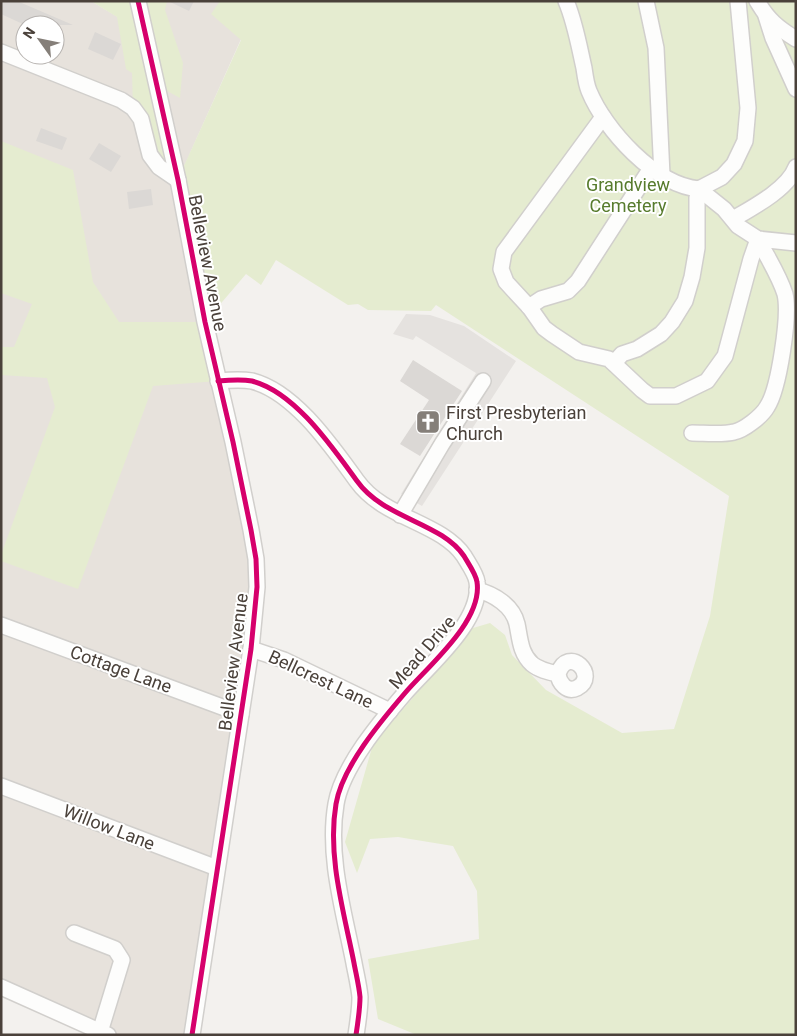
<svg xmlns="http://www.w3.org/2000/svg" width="797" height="1036" font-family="Roboto,sans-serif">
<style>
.residential{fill:#e7e2dc;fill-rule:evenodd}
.green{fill:#e5ecd0}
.parking{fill:#e5e2df}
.building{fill:#dbd8d5}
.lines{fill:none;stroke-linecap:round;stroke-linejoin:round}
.minor-casing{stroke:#d1cfcc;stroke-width:18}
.minor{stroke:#fdfdfc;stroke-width:15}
.cycleway-casing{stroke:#fff;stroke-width:8}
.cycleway{stroke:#d6006c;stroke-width:5}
.labels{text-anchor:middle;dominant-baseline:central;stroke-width:4;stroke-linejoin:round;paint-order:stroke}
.park-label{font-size:18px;fill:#577b2d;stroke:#fff}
.street-label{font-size:18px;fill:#4a413a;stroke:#fff}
.poi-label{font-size:18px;fill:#4a413a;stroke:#fff;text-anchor:start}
</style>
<rect width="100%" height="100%" fill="#f3f1ee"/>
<!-- residential -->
<path class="residential" d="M 1,1 L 91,1 L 131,25 L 138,1 L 258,1 L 178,180 L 256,559 L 192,1035 L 108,1035 L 1,987 ZM 25,25 L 55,25 L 55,55 L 25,55 Z"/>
<!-- green -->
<polygon class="green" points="91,1 167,1 165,10 183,63 180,98 158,86 178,179 241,40 211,14 220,1 796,1 796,1035 417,1035 378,1019 368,959 479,939 477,891 453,846 398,837 370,839 357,873 345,842 373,744 473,628 490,623 505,635 512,655 546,690 622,733 674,729 710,616 729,496 436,305 431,311 368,310 358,304 348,305 276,260 261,285 246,274 205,322 218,381 153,386 78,589 1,561 1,555 55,407 47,378 1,375 1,347 14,347 32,304 1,293 1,141 73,170 93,282 119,322 204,322 178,180 159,167 133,108 132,73 126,69 117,17"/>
<!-- parking -->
<polygon class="parking" points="406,314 430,315 464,326 516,361 422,506 401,494 476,373 416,336 413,340 393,334"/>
<!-- building -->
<g class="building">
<polygon points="1,1 17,1 73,25 25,25 1,14"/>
<polygon points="168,1 194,1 189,11"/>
<polygon points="95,32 121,44 113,60 88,49"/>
<polygon points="41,128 67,138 62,150 36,141"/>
<polygon points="99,143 121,156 111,172 89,159"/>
<polygon points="151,189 153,205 129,209 127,192"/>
<polygon points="413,360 462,391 420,456 400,444 429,400 400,381"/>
</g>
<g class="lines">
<defs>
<g id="minor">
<polyline points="138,1 178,180 205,322 233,442 251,530 256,559 257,587 251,649 192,1035"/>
<path d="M 566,1 C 575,22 579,46 584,68 C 585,75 586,84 589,91 C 605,130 655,185 699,189"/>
<polyline points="646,1 656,48 662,175"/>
<path d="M 757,1 C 768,20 778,28 796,39"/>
<polyline points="766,16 773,38 796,89"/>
<polyline points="1,52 121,100 133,108 141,119 150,155 159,167 178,180"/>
<polyline points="603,117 504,252 501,269 506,282 530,308 544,328 552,334 579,352 609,359 642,390 650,396 676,396 707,381 725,356 751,259 758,239"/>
<polyline points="699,189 722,177 734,164 745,141 748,108 738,1"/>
<polyline points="699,189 724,209 738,226 758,239 796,243"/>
<path d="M 733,219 C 752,208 788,189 796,167"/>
<polyline points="529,307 541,299 568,291 578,281 651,168"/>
<polyline points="614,363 622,354 637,349 661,334 672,322 685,301 692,277 697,248 697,198 699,189"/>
<path d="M 218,381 C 229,380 241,379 252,381 C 295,392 332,447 357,481 C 384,519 441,522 464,556 C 468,563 476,574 477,582 C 483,621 428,666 405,693 C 381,721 342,767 336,804 C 327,856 344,912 354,963 C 356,974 359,986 360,997 C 360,1009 358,1022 356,1035"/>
<path d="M 692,433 C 704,433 723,435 734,432 C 744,430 762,416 767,407 C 779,389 790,315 785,294 C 779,275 767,257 758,239"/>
<polyline points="400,515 442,444 483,381"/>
<path d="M 477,590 C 494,594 513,606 517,624 C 520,638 520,653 532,664 C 539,670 549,672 558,674 C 559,683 567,693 577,688 C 600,676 568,644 558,674"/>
<polyline points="1,625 241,714"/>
<polyline points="251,649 284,660 390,711"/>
<polyline points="1,786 217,868"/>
<polyline points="74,933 115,949 122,960 100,1032"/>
<polyline points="1,987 108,1035"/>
</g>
</defs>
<!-- minor casing -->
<use href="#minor" class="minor-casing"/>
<!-- minor -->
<use href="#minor" class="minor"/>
<defs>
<g id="cycleway">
<polyline points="138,1 178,180 205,322 233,442 251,530 256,559 257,587 251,649 192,1035"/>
<path d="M 218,381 C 229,380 241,379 252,381 C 295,392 332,447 357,481 C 384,519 441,522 464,556 C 468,563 476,574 477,582 C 483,621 428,666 405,693 C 381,721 342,767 336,804 C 327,856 344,912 354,963 C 356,974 359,986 360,997 C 360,1009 358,1022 356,1035"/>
</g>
</defs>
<!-- cycleway casing -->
<use href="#cycleway" class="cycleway-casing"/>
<!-- cycleway -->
<use href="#cycleway" class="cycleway"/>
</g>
<!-- icons -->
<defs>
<symbol id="church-square" viewBox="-11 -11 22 22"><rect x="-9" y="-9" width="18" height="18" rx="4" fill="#857f79" stroke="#fff"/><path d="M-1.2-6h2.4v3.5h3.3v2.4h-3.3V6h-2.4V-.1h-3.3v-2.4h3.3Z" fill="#fff"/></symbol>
</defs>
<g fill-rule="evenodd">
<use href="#church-square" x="414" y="408" width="28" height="28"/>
</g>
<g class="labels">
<!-- park labels -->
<g class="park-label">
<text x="628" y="184">Grandview<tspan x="628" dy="21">Cemetery</tspan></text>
</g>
<!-- street labels -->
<g class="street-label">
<text transform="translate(208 263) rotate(79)">Belleview Avenue</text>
<text transform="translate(422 652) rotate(-49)">Mead Drive</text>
<text transform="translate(233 662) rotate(-83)">Belleview Avenue</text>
<text transform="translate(121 669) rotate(20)">Cottage Lane</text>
<text transform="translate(321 679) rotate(25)">Bellcrest Lane</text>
<text transform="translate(109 827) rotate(21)">Willow Lane</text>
</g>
<!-- poi labels -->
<g class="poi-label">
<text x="446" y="412">First Presbyterian<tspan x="446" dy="21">Church</tspan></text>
</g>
</g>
<!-- border -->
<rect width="797" height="1036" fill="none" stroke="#4a413a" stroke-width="5"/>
<!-- north arrow -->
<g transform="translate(40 40) rotate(303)"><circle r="24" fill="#ffffff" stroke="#b7b3b0"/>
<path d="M0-4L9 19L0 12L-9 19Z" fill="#857f79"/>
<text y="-8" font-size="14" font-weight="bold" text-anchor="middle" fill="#4a413a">N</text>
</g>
</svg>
